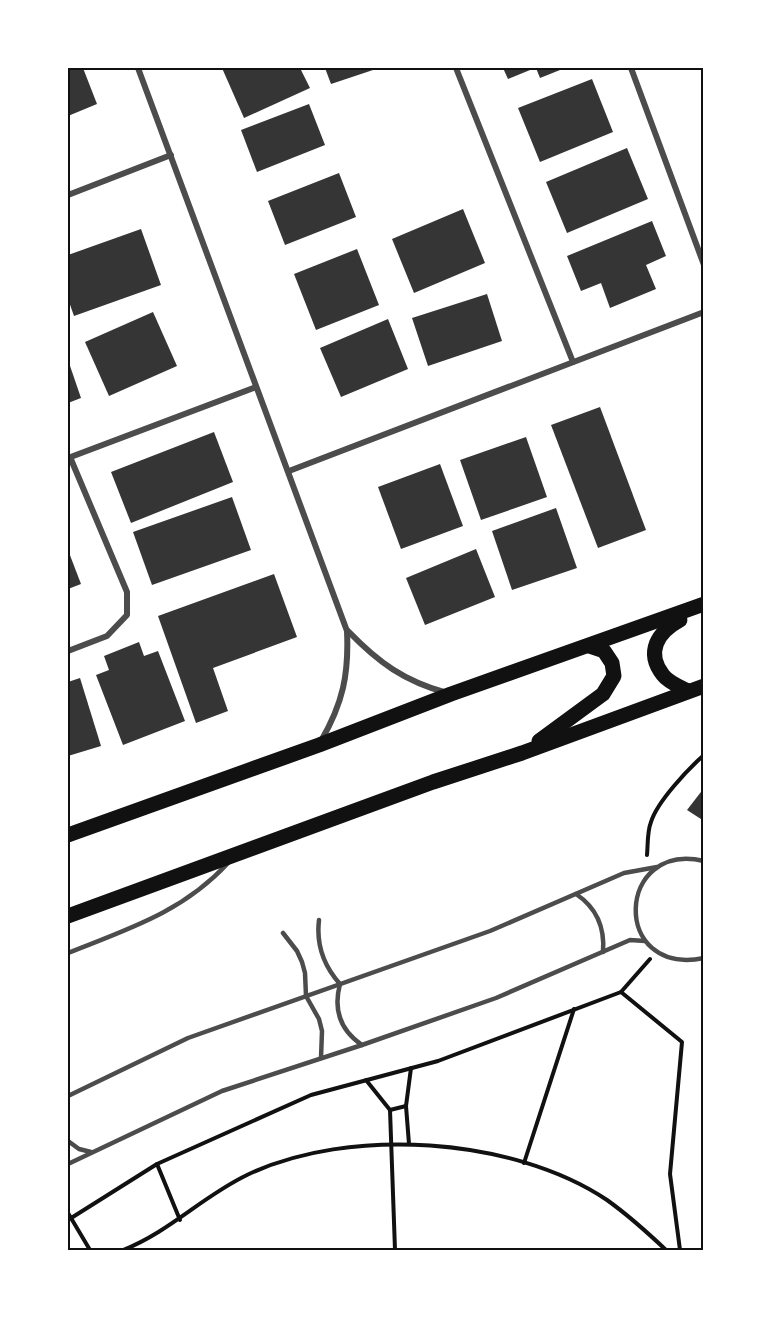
<svg xmlns="http://www.w3.org/2000/svg" width="771" height="1318" font-family="Roboto,sans-serif">
<style>
.building{fill:#353535}
.lines{fill:none;stroke-linecap:round;stroke-linejoin:round}
.path{stroke:#111;stroke-width:4}
.service{stroke:#4c4c4c;stroke-width:4.5}
.minor{stroke:#4c4c4c;stroke-width:6}
.primary{stroke:#111;stroke-width:15}
.neatline{fill:none;stroke:#111;stroke-width:2}
</style>
<rect width="100%" height="100%" fill="#fff"/>
<!-- building -->
<g class="building">
<polygon points="68,68 83,68 97,104 68,116"/>
<polygon points="222,68 300,68 310,88 244,118"/>
<polygon points="325,68 379,68 331,84"/>
<polygon points="503,68 535,68 508,79"/>
<polygon points="536,68 565,68 540,78"/>
<polygon points="592,79 613,132 540,162 518,108"/>
<polygon points="309,104 325,145 257,172 241,130"/>
<polygon points="627,148 648,199 567,233 546,182"/>
<polygon points="339,173 356,217 285,245 268,201"/>
<polygon points="463,209 485,263 414,293 392,239"/>
<polygon points="652,221 666,256 646,265 656,289 610,308 601,283 581,291 567,256"/>
<polygon points="141,229 161,285 74,316 68,299 68,255"/>
<polygon points="357,249 379,305 316,330 294,274"/>
<polygon points="487,294 502,341 428,366 412,318"/>
<polygon points="153,312 177,366 109,396 85,342"/>
<polygon points="388,319 408,369 341,397 320,348"/>
<polygon points="68,360 81,398 68,403"/>
<polygon points="600,407 646,530 598,548 551,425"/>
<polygon points="214,432 233,482 131,523 111,472"/>
<polygon points="526,437 547,497 481,520 460,460"/>
<polygon points="440,464 463,526 401,549 378,487"/>
<polygon points="232,497 251,550 152,585 133,532"/>
<polygon points="556,508 577,568 512,590 492,531"/>
<polygon points="476,549 495,597 425,625 406,578"/>
<polygon points="68,550 81,584 68,589"/>
<polygon points="274,574 297,637 213,668 228,711 196,723 158,616"/>
<polygon points="139,642 144,656 158,651 185,721 123,745 96,675 109,670 104,656"/>
<polygon points="80,678 101,746 68,756 68,682"/>
<polygon points="704,788 704,821 687,810"/>
</g>
<g class="lines">
<!-- path -->
<g class="path">
<path d="M 647,855 C 648,845 647,832 651,822 C 657,802 688,769 704,755"/>
<polyline points="621,992 682,1042 670,1174 680,1250"/>
<polyline points="366,1080 390,1110 395,1250"/>
<polyline points="390,1110 406,1106"/>
<polyline points="409,1144 406,1106 411,1068"/>
<polyline points="524,1163 574,1009"/>
<polyline points="157,1164 180,1220"/>
<polyline points="68,1213 90,1250"/>
<polyline points="68,1220 157,1164 311,1095 438,1061 621,992 650,959"/>
<path d="M 123,1250 C 169,1232 203,1196 247,1175 C 349,1126 513,1137 607,1200 C 628,1215 648,1233 666,1250"/>
</g>
<!-- service -->
<g class="service">
<path d="M 704,861 C 616,840 610,977 704,958"/>
<path d="M 576,894 C 597,908 605,927 603,952"/>
<path d="M 319,920 C 316,945 323,965 340,984 C 333,1010 340,1030 362,1045"/>
<polyline points="283,933 297,951 302,962 305,973 306,996 319,1019 322,1031 321,1058"/>
<path d="M 68,953 C 128,929 183,912 228,863"/>
<polyline points="68,1096 188,1038 490,931 624,873 657,867"/>
<polyline points="68,1141 79,1149 91,1152"/>
<polyline points="68,1164 222,1091 362,1045 496,998 630,940 645,941"/>
</g>
<!-- minor -->
<g class="minor">
<path d="M 138,68 L 347,631 C 349,674 343,703 321,741"/>
<polyline points="456,68 573,362"/>
<polyline points="631,68 704,265"/>
<polyline points="68,195 171,155"/>
<polyline points="68,458 256,387"/>
<polyline points="289,471 704,312"/>
<path d="M 348,631 C 379,663 404,681 447,693"/>
<polyline points="68,651 107,636 127,615 127,592 70,457"/>
</g>
<!-- primary -->
<g class="primary">
<path d="M 680,620 C 658,632 645,652 663,675 C 668,682 680,687 688,691"/>
<polyline points="539,741 603,694 614,676 612,663 604,651 589,646"/>
<polyline points="68,835 319,745 451,694 704,604"/>
<polyline points="68,916 433,782 522,753 704,686"/>
</g>
</g>
<!-- border -->
<rect width="771" height="1318" fill="none" stroke="#ffffff" stroke-width="138"/>
<rect x="69" y="69" width="633" height="1180" class="neatline"/>
</svg>
